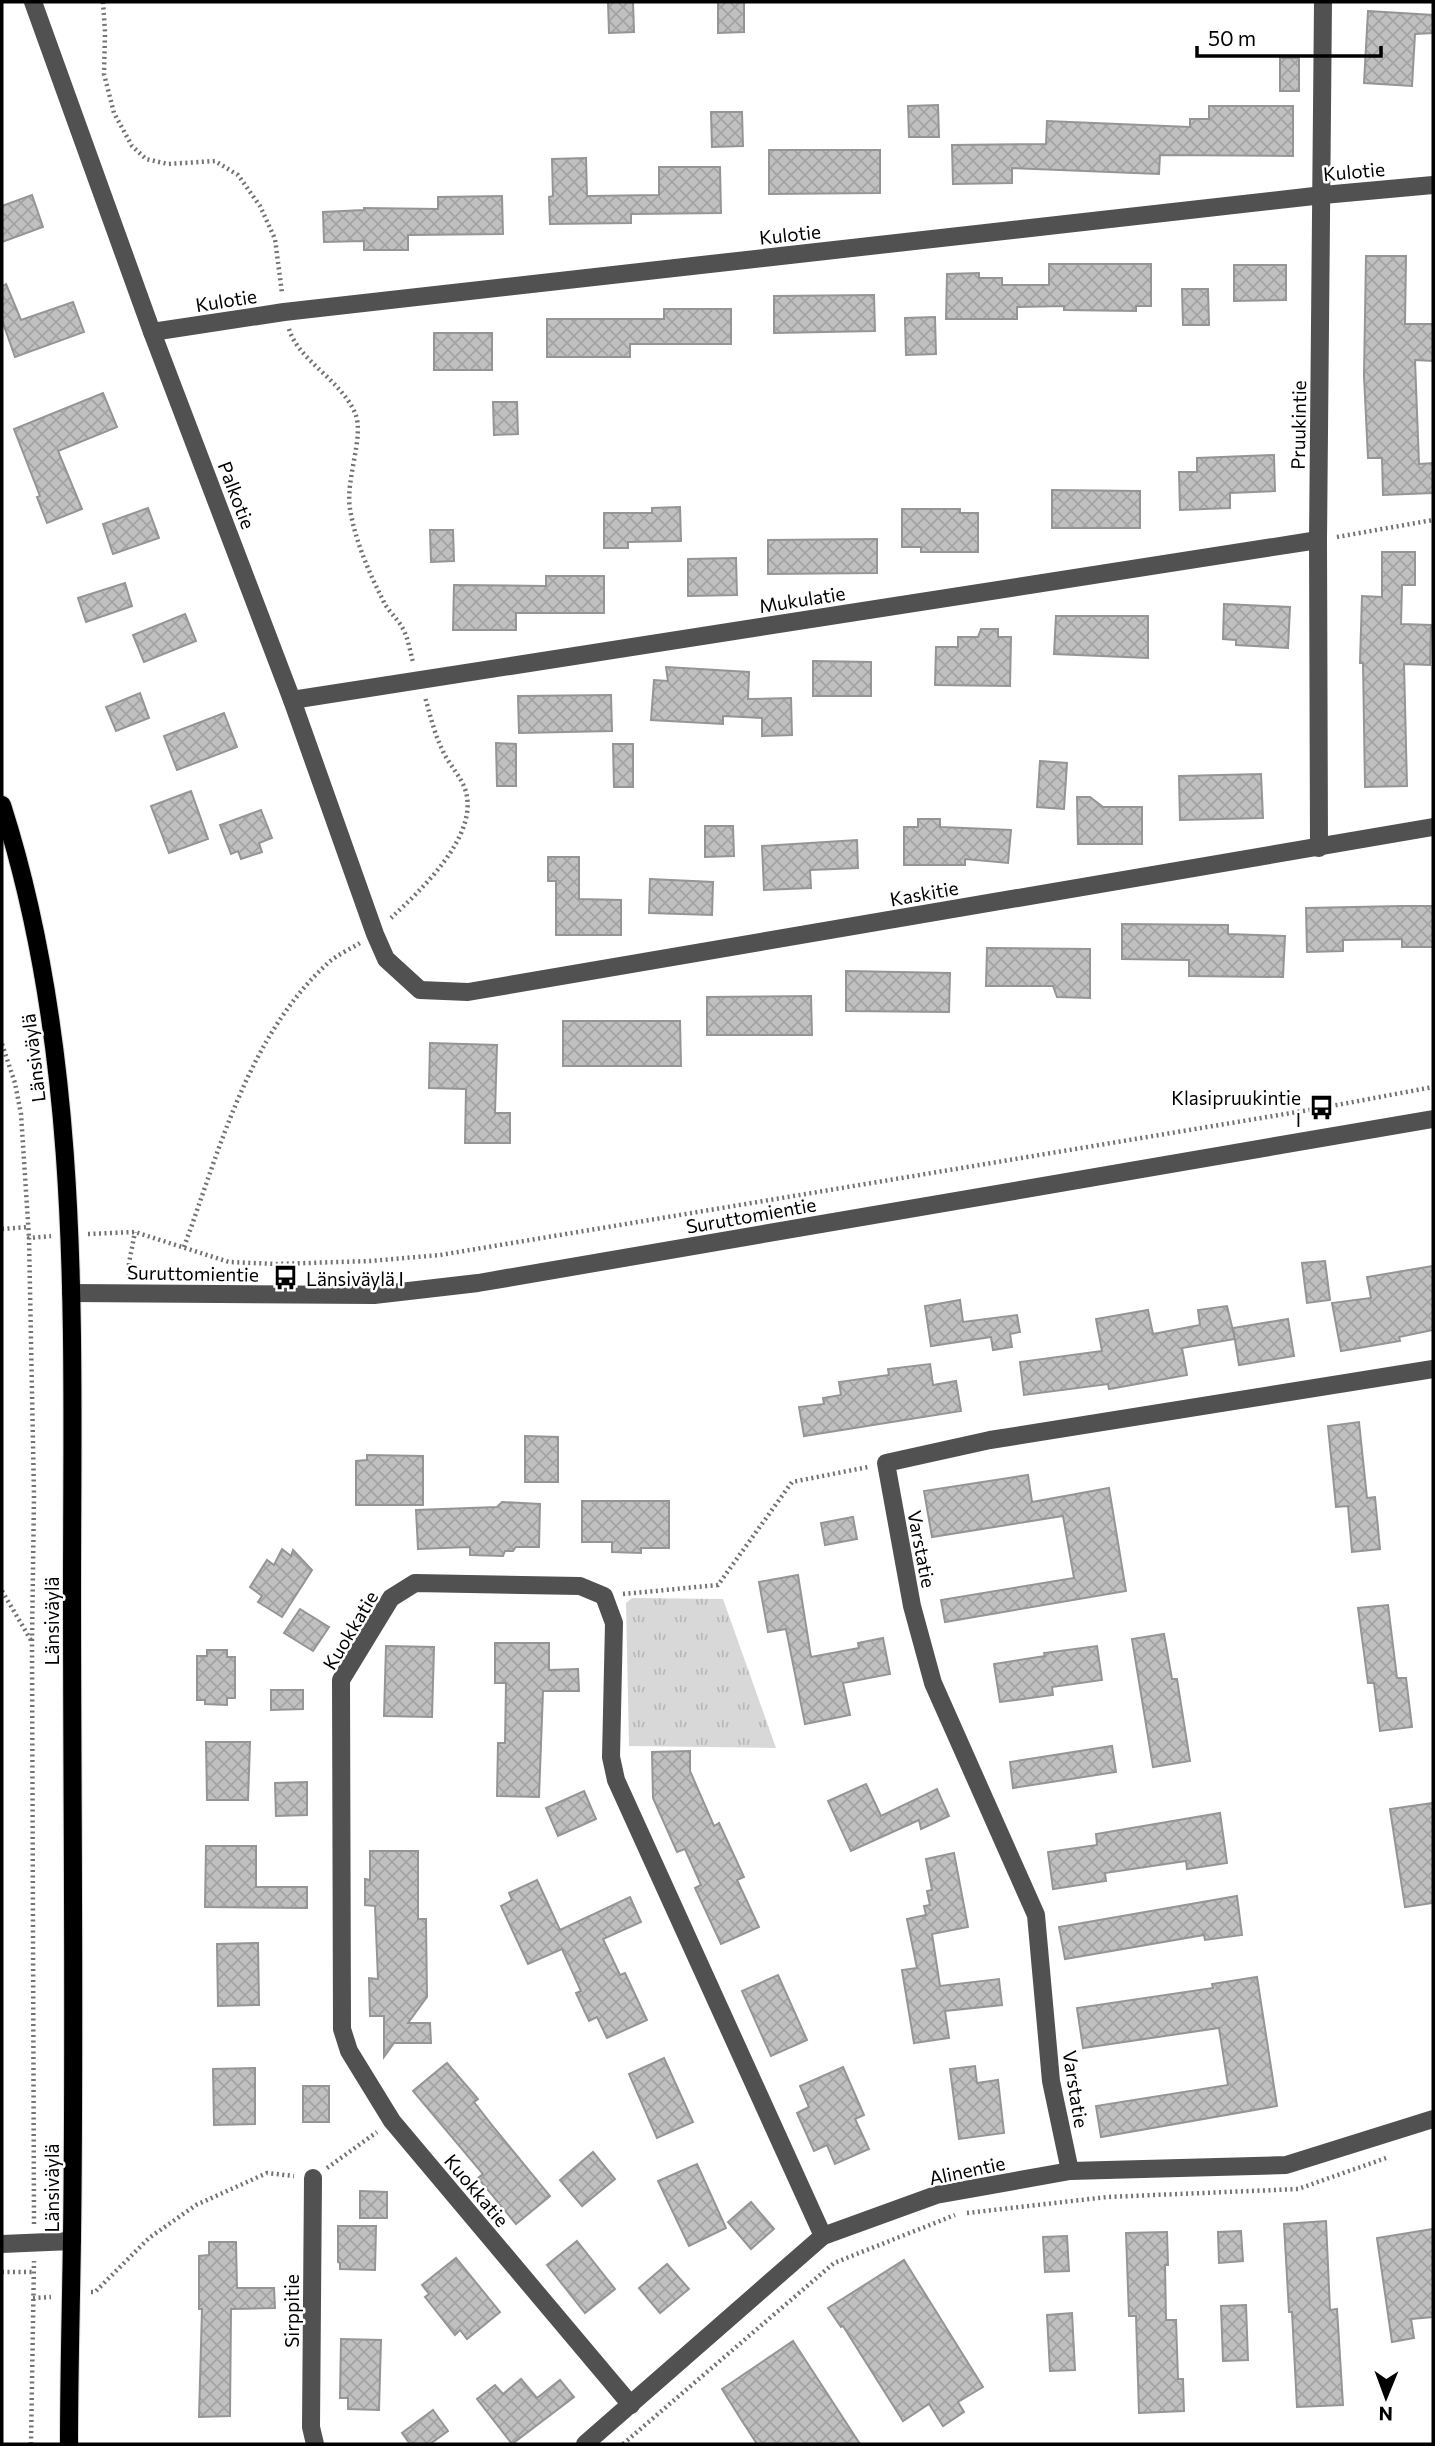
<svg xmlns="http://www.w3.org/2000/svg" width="1435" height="2446" font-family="Commissioner,sans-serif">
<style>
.grass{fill:url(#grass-tufts)}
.building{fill:url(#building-cross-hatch);stroke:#959595;stroke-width:2}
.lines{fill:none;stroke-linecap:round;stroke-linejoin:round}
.major-casing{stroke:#dbdbdb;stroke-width:20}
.path{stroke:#737373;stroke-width:4.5;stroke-dasharray:2 3.5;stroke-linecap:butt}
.minor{stroke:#515151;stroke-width:18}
.major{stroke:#000;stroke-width:18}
.labels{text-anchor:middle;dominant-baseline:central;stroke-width:5;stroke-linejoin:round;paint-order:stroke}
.street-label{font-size:19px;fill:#000;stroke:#fff}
.poi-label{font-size:19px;fill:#000;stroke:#fff;text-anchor:end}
</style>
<defs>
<pattern id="grass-tufts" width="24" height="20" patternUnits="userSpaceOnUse" patternTransform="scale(1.75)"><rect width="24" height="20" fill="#d8d8d8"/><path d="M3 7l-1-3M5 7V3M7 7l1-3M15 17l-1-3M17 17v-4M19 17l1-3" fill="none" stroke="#b8b8b8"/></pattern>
<pattern id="building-cross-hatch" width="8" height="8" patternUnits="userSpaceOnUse" patternTransform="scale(1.75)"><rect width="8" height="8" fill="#c0c0c0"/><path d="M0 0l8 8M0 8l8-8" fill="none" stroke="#a3a3a3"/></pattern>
</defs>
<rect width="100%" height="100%" fill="#fff"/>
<!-- grass -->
<polygon class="grass" points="632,1598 723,1599 776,1748 629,1746 626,1603"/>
<!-- building -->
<g class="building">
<polygon points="608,2 633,2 634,32 609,33"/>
<polygon points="718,2 744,2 744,32 718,33"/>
<polygon points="1368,11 1433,15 1433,33 1415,34 1412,86 1364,83"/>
<rect x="1280" y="58" width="19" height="33"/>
<polygon points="938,105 939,137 909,137 908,106"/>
<polygon points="1209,106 1293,106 1293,156 1160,155 1159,174 1012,168 1012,183 953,184 952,145 1046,144 1047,121 1190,127 1190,119 1209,119"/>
<polygon points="711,112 742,112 743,146 712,147"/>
<polygon points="769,150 880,150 880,193 769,194"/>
<polygon points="586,158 587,196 659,195 659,167 720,167 721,213 631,214 631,223 550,224 549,197 553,196 552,159"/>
<polygon points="32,195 43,227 2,242 2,206"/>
<polygon points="502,196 503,234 408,235 408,250 364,250 364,241 324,242 323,212 364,210 364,208 438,209 438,197"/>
<polygon points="1366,256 1406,256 1405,324 1433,324 1433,361 1415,360 1419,464 1433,463 1433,493 1383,495 1382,458 1368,458 1364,376"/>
<polygon points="1049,264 1151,264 1151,306 1136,306 1136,311 1064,310 1064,306 1017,307 1017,319 946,319 947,274 979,273 979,278 1002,278 1002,285 1049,285"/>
<polygon points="1234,265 1286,265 1286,300 1234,301"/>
<polygon points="6,284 21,320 73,302 84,332 15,357 2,320 2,286"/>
<polygon points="1182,289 1208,289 1209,325 1183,325"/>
<polygon points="874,295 875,331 774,333 774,296"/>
<polygon points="664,309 731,309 731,344 630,344 630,357 547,357 547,319 664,319"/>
<polygon points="935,317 936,354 906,355 905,318"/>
<rect x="434" y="333" width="58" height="37"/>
<polygon points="103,393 117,427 58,451 82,509 47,523 37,497 40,496 14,429"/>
<polygon points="493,402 517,402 518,434 494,435"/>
<polygon points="1274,455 1275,491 1230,493 1230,508 1180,510 1179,472 1197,472 1197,458"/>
<polygon points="1052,490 1140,491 1140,528 1052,528"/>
<polygon points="680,507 681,541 628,542 628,548 604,548 604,513 652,513 652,508"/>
<polygon points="148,508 159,538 113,554 103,524"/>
<polygon points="902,509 960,509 960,513 978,513 978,552 921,552 921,547 902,547"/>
<polygon points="430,530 453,530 454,561 431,562"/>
<polygon points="877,539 877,573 768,574 768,540"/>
<polygon points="1382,552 1415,552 1415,585 1402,585 1401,624 1431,625 1430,665 1404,664 1407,786 1365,787 1363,663 1360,663 1362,596 1382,597"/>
<polygon points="736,558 737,595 688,596 688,559"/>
<polygon points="546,576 604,576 604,613 516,613 516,630 453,630 454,585 546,586"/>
<polygon points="125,583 132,606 86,622 78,598"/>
<polygon points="1224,604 1290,607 1288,648 1236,645 1236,640 1223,639"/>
<polygon points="185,614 196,641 144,662 133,635"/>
<polygon points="1056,616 1148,616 1148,658 1054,654"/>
<polygon points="981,629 998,629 998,637 1011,637 1010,686 935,685 936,647 958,647 958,637 978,637"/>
<polygon points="813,661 871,662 871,696 813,696"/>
<polygon points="666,667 749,672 748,699 791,698 792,735 762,736 762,718 723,716 723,724 651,720 654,680 668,681"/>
<polygon points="140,693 149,718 116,731 106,707"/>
<polygon points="611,695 612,731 519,733 518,696"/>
<polygon points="224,713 237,747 177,770 164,736"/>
<polygon points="496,743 516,744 516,786 497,786"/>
<polygon points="613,744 633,744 633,787 614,787"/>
<polygon points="1040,761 1067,763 1064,809 1037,807"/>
<polygon points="1261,774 1263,818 1180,820 1179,776"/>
<polygon points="191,791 208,839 169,853 151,806"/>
<polygon points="1077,797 1090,797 1103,807 1142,807 1142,844 1078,844"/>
<polygon points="261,810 272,838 259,843 262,852 241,859 238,851 231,854 220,825"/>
<polygon points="918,819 940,819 940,827 1011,830 1008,863 965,859 965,865 904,865 904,827 918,827"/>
<polygon points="705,826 733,826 734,856 705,857"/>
<polygon points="857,840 858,868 810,870 811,888 764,890 762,846"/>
<polygon points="548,857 579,857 579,899 621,900 621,935 556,935 556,881 548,881"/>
<polygon points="650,879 713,882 712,915 649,913"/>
<polygon points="1402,906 1433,906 1433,947 1402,947 1402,939 1343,940 1343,951 1307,952 1306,908"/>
<polygon points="1122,924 1228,925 1228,934 1285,936 1283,977 1189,976 1189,960 1122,959"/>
<polygon points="987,948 1090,949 1090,998 1057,997 1053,986 986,986"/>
<polygon points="846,971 950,973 949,1012 846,1011"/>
<polygon points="811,996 812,1035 707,1035 707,997"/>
<polygon points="563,1021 680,1021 681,1066 563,1066"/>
<polygon points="430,1043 497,1045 495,1113 510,1113 510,1143 465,1143 466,1089 429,1088"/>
<polygon points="1325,1261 1330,1300 1307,1303 1302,1263"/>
<polygon points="1433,1266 1433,1330 1399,1337 1400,1341 1341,1351 1332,1303 1371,1298 1367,1277"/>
<polygon points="960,1300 963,1322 1017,1315 1020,1332 1010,1334 1012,1347 993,1350 991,1337 931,1346 925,1306"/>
<polygon points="1227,1306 1235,1339 1182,1348 1187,1375 1109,1389 1108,1384 1024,1395 1020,1362 1102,1351 1096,1319 1148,1310 1153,1334 1200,1325 1198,1310"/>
<polygon points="1288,1319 1294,1356 1239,1365 1233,1328"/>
<polygon points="930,1364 933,1385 956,1381 961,1411 804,1436 799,1407 824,1404 823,1398 841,1395 839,1382 889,1375 888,1369"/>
<polygon points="1359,1422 1367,1498 1375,1497 1380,1549 1352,1552 1348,1506 1336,1507 1328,1426"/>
<polygon points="525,1436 558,1437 558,1482 525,1482"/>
<polygon points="367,1455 423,1456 423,1505 356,1505 356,1461 367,1460"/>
<polygon points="1028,1475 1032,1502 1109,1488 1126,1591 945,1622 941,1600 1074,1578 1063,1516 932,1537 924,1491"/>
<polygon points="582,1501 669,1501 669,1548 641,1548 641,1553 612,1552 612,1542 582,1542"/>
<polygon points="502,1502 540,1504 539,1547 516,1547 513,1551 505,1551 503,1556 470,1555 470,1547 418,1549 416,1510 497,1507"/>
<polygon points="853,1517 857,1539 825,1545 821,1523"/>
<polygon points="282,1549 291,1556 293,1550 312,1570 282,1617 258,1602 262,1596 250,1587 267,1560 274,1565"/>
<polygon points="798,1575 811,1657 859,1648 858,1643 883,1638 890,1674 843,1683 850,1715 805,1724 786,1629 768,1632 759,1582"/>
<polygon points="1388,1605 1397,1678 1406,1678 1412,1727 1380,1731 1374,1683 1368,1683 1358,1608"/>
<polygon points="300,1609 329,1627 313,1651 284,1633"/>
<polygon points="1164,1634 1172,1679 1177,1679 1190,1761 1153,1767 1132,1639"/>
<polygon points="495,1643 549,1643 549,1670 578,1669 579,1691 543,1691 539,1797 497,1796 498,1743 505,1743 506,1683 495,1683"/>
<polygon points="386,1646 434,1647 432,1717 384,1716"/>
<polygon points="1097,1646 1102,1680 1052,1687 1053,1695 1000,1702 994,1664 1045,1656 1044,1653"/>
<polygon points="207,1650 227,1650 227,1657 235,1657 235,1698 227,1698 227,1705 205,1704 205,1700 197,1700 197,1656 207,1656"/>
<polygon points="271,1690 303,1690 303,1709 271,1710"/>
<polygon points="206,1742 250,1742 248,1800 207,1800"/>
<polygon points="1112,1746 1116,1772 1013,1788 1010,1762"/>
<polygon points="690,1751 690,1771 714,1826 719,1823 744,1877 737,1880 759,1927 721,1944 695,1888 701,1885 685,1849 677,1852 653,1798 652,1752"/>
<polygon points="307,1782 307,1815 276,1816 275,1783"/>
<polygon points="866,1784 881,1816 937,1789 949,1816 921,1829 919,1820 851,1851 828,1801"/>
<polygon points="584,1791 596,1819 558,1836 546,1808"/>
<polygon points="1433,1803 1433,1903 1405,1907 1390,1809"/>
<polygon points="1220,1813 1227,1863 1187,1869 1186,1861 1105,1873 1106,1881 1053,1889 1048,1852 1097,1845 1096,1834"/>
<polygon points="206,1846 256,1846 256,1887 307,1887 307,1908 205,1907"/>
<polygon points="370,1851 418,1851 418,1919 426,1919 427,1997 408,2023 430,2023 431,2043 394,2043 384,2057 384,2016 370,2016 369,1978 378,1979 375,1906 365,1905 365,1879 370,1880"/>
<polygon points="954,1853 968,1927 932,1934 940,1986 999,1979 1002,2005 945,2011 949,2038 914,2043 902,1970 917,1968 907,1919 926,1915 924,1906 930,1905 927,1891 932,1890 926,1859"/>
<polygon points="537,1880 560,1930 630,1897 641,1922 603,1939 620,1975 625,1973 647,2020 607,2038 597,2017 589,2021 576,1993 581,1991 562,1949 528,1964 501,1906 512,1900 509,1893"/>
<polygon points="1237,1896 1242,1935 1205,1940 1204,1935 1065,1959 1059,1927"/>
<polygon points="258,1943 259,2005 218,2006 217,1944"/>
<polygon points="778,1975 807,2040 771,2056 742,1991"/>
<polygon points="1257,1977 1277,2106 1101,2137 1096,2106 1228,2085 1219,2028 1083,2048 1077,2008 1213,1988 1212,1984"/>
<polygon points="664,2058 693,2122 657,2138 629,2074"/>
<polygon points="447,2063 478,2099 474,2102 495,2129 550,2196 516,2224 478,2178 483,2174 413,2091"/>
<polygon points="975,2066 977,2083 998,2080 1004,2133 959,2139 950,2069"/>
<polygon points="843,2067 864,2115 855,2119 869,2149 835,2164 827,2145 814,2151 797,2113 809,2107 800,2086"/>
<polygon points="255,2068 255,2124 214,2125 213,2069"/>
<rect x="303" y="2086" width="26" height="36"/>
<polygon points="593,2152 615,2179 582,2206 560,2180"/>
<polygon points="697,2164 726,2228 689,2246 658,2181"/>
<polygon points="360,2191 387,2192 387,2218 360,2218"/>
<polygon points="751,2202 774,2229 751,2249 728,2222"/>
<polygon points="1326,2221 1330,2310 1337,2309 1343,2405 1297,2407 1292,2312 1289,2312 1284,2224"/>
<polygon points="338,2226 376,2226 375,2270 340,2269 340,2263 338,2262"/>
<polygon points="1433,2229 1433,2317 1411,2319 1414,2338 1392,2342 1377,2238"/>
<polygon points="1241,2231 1243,2261 1219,2263 1218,2232"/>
<polygon points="1167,2232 1168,2265 1165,2265 1166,2320 1176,2320 1178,2379 1183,2379 1184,2411 1139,2413 1136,2316 1129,2316 1126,2233"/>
<polygon points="1067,2236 1069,2271 1045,2272 1043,2237"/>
<polygon points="577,2241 615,2289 585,2313 547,2265"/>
<polygon points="209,2242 236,2242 237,2288 274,2288 275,2308 231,2309 230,2416 199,2417 202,2309 199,2309 199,2256 209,2255"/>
<polygon points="456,2258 500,2312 467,2339 460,2330 455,2335 425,2297 429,2294 422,2285"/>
<polygon points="904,2260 983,2387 958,2402 964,2412 943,2426 929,2404 903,2421 843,2326 841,2327 828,2308"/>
<polygon points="667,2264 689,2289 660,2313 639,2288"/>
<polygon points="1246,2305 1248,2360 1223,2361 1221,2306"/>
<polygon points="1072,2313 1075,2370 1050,2371 1047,2315"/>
<polygon points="341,2339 381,2340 379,2410 348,2409 348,2398 340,2398"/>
<polygon points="793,2341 860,2444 757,2444 742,2421 722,2389"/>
<polygon points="521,2379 537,2398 560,2380 574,2397 512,2444 477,2399 495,2385 503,2394"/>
<polygon points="433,2410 448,2431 430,2444 410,2444 402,2433"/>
</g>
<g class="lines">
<defs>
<path id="major" d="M 2,805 C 83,1058 72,1329 72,1592 C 72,1807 75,2022 72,2237 C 71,2306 69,2375 69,2444"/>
</defs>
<!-- major casing -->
<use href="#major" class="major-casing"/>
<!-- path -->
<g class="path">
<polyline points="103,2 105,32 104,74 114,113 132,146 146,159 168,164 215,161 238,175 260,206 275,239 282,293"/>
<path d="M 289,329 C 298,360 341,380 355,413 C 365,436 345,479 350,509 C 355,540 369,573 383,600 C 387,610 396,617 402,627 C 408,637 410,651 413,662"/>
<polyline points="1337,537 1433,520"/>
<path d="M 391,918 C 421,890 478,837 466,792 C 462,777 448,764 442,749 C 434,733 430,714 425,697"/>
<polyline points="2,1044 15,1083 21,1114 29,1238"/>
<polyline points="2,1229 28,1227"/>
<polyline points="88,1234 135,1232 229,1262 276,1264 370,1261 440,1255 1321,1108 1433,1087"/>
<path d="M 184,1247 C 220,1149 248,1036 328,963 C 337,955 350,949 360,943"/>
<polyline points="129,1276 129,1263 135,1232"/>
<polyline points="2,1591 32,1642"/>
<polyline points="623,1594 718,1585 792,1482 868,1467"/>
<polyline points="327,2168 377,2132"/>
<polyline points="967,2213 1107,2197 1298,2189 1386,2158"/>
<polyline points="34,2224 32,1642 34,1495 29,1238 51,1236"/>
<polyline points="2,2272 33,2272"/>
<polyline points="91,2292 95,2292 149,2238 196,2205 267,2173 294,2176"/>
<polyline points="33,2298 51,2297"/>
<polyline points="31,2444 34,2261"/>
<polyline points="623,2444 834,2263 955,2215"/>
</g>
<!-- minor -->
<g class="minor">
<polyline points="33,2 152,332 292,700 375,934 386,959 420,990 468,992 1433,827"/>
<polyline points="152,332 284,312 1323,195 1433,185"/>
<polyline points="292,700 1318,540"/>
<polyline points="1319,848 1318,540 1323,2"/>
<polyline points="71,1293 374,1295 478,1283 1433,1119"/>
<polyline points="1070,2171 1051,2081 1036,1915 933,1683 912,1606 886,1463 990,1440 1433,1369"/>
<polyline points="313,2178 311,2427 315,2444"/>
<polyline points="2,2244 72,2241"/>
<polyline points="631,2405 392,2121 349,2051 342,2029 341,1680 391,1598 415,1583 580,1586 604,1596 614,1623 611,1757 616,1780 823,2236"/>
<polyline points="585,2444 823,2236 936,2195 1070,2171 1286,2165 1433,2119"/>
</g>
<!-- major -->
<use href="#major" class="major"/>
</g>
<!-- icons -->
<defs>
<symbol id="bus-bare" viewBox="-9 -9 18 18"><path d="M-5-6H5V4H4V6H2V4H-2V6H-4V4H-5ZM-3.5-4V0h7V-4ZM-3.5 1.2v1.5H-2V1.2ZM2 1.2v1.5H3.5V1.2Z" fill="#000" stroke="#fff" stroke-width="2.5" paint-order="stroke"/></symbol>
</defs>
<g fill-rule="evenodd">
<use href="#bus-bare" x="1304" y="1090" width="35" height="35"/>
<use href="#bus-bare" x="268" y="1260" width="35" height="35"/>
</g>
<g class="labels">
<!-- street labels -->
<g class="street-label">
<text transform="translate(1354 171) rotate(-5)">Kulotie</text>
<text transform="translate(790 234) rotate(-6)">Kulotie</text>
<text transform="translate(226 300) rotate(-9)">Kulotie</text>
<text transform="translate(1298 425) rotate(-89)">Pruukintie</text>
<text transform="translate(237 495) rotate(69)">Palkotie</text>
<text transform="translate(802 599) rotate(-9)">Mukulatie</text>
<text transform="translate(924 893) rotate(-10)">Kaskitie</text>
<text transform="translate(33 1058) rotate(-97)">Länsiväylä</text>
<text transform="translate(751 1215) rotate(-10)">Suruttomientie</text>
<text transform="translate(193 1273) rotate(1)">Suruttomientie</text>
<text transform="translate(922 1549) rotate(79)">Varstatie</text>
<text transform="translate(51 1621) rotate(-90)">Länsiväylä</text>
<text transform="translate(350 1630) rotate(-59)">Kuokkatie</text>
<text transform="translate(1076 2089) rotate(81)">Varstatie</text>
<text transform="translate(967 2170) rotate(-12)">Alinentie</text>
<text transform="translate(51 2188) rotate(-90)">Länsiväylä</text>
<text transform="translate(477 2190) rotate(50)">Kuokkatie</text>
<text transform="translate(291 2311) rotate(-90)">Sirppitie</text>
</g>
<!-- poi labels -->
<g class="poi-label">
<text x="1301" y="1097">Klasipruukintie<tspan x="1301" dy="22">I</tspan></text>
<text x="306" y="1278" text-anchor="start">Länsiväylä I</text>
</g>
</g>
<!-- border -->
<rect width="1435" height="2446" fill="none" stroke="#000000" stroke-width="7"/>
<!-- north arrow -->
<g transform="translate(1386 2397) rotate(181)" stroke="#ffffff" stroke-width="5" paint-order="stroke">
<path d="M0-5L12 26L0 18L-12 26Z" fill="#000000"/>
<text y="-10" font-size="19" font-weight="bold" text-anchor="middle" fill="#000000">N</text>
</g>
<!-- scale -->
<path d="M1197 46v10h184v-10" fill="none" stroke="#000000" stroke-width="3.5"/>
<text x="1208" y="46" font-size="21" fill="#000000" stroke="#ffffff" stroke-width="5" paint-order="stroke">50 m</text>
</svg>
